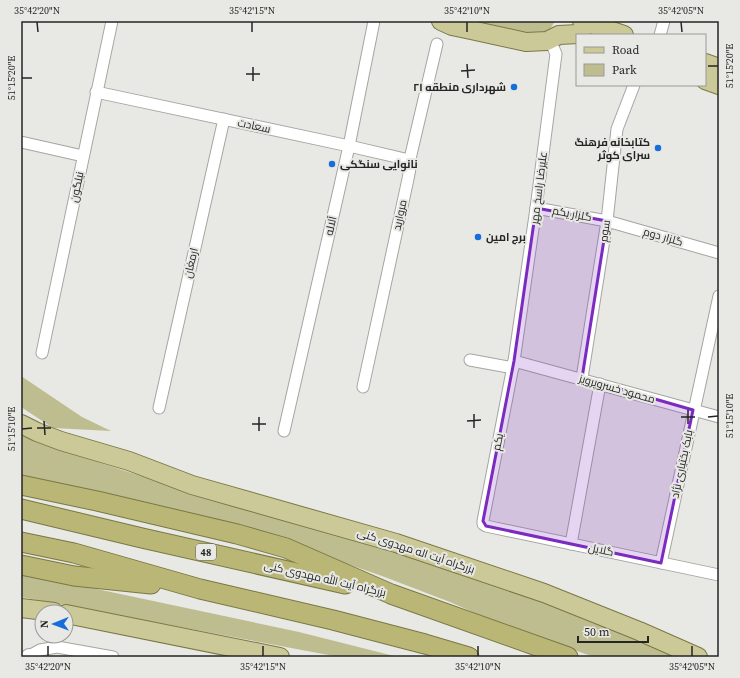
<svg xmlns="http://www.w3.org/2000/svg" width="740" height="678" font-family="'Source Serif 4',Cairo,serif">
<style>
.green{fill:#bebd90}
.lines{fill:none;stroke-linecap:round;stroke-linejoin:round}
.minor-casing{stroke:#a5a5a2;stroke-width:13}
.tertiary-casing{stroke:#a5a5a2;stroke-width:16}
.primary-casing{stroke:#7a7843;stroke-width:20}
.trunk-casing{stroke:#7a7843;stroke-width:21}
.minor{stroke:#fff;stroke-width:11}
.tertiary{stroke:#fff;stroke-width:14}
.primary{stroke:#cbc998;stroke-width:18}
.trunk{stroke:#bab776;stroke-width:19}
.marked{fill:#7b2cbf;fill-opacity:0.2;stroke:#7b2cbf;stroke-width:3;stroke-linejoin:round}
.ticks{fill:none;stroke:#252524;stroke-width:1.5}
.poi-dot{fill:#176ed8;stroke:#e8e8e5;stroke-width:1.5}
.labels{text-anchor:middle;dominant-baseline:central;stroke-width:4;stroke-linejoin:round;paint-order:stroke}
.shield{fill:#e8e8e5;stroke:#60605e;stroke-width:1}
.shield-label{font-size:10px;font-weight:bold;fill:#252524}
.poi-label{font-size:11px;font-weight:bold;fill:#252524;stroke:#e8e8e5;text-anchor:end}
.street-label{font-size:11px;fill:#252524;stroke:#e8e8e5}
.neatline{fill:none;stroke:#252524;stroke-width:1.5}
.ticks-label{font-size:10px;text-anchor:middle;fill:#252524}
</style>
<rect width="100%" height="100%" fill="#e8e8e5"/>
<!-- green -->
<g class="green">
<path d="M 458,21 L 555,21 C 551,29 547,33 539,37 Z"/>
<polygon points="21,376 82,417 111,431 53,428 21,407"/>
<polygon points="21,434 32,440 60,450 144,477 347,536 570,611 683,657 594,657 500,624 450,602 382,576 270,537 21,476"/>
<polygon points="21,573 299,632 398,657 339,657 21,597"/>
</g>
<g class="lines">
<defs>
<g id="minor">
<polyline points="660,35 664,21"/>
<polyline points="547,41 553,47 556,54 536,208 514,361 483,521 483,524 486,526 719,575"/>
<polyline points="96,92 349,146 405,159 409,163"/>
<polyline points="21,142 83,156"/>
<polyline points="536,208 607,221 719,253"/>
<polyline points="42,353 112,21"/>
<polyline points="470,360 513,368"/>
<polyline points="514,361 719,417"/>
<polyline points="582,378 607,221 617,129 634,85"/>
<polyline points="363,387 408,179 410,168 409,163 437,44"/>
<polyline points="159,408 224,119"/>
<polyline points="284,431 349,146 374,21"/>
<polyline points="571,544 600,384"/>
<polyline points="661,563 719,296"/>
<polyline points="29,656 40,650 57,647 113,657"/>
</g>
<polyline id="tertiary" points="28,657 29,656"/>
<g id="primary">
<polyline points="441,21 452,26 471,30 526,42 547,41 559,35 578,34 581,35"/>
<polyline points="582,21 624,35"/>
<polyline points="705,63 719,68"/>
<polyline points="705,80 719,85"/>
<polyline points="21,424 37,432 61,441 129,461 192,485 396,543 544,593 639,631 698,657"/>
<polyline points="21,608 54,612"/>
<polyline points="66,614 280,657"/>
</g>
<g id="trunk">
<polyline points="21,485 97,501 237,534 286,548 391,594 568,657"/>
<polyline points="21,509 142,538 345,584"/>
<polyline points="21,542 74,553 200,589 333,620 425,644 469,657"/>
<polyline points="21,565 74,576 151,584"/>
</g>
</defs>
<!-- minor casing -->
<use href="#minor" class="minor-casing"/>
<!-- tertiary casing -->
<use href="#tertiary" class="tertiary-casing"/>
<!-- primary casing -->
<use href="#primary" class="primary-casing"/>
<!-- trunk casing -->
<use href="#trunk" class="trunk-casing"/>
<!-- minor -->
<use href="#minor" class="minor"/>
<!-- tertiary -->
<use href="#tertiary" class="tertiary"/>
<!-- primary -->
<use href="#primary" class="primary"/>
<!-- trunk -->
<use href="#trunk" class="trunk"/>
</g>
<!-- marked area -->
<path class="marked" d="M 536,208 L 607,221 L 582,378 L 693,410 L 661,563 L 486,526 L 483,521 L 514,361 Z"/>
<!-- ticks -->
<path class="ticks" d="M 37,22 L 38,32M 252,22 L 252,32M 467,22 L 467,32M 681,22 L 682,32M 467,64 L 468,78M 708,66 L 718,66M 253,67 L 253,81M 461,71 L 475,70M 246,74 L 260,74M 22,78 L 32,78M 688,410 L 688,424M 474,414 L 474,428M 259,417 L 259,431M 681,417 L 695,417M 708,417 L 718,416M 44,421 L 45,435M 467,421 L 481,420M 252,424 L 266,424M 37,428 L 51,428M 22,429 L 32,428M 48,646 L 48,656M 263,646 L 263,656M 478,646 L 478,656M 692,646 L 692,656"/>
<!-- markers -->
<g class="poi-dot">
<circle cx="514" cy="87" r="4"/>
<circle cx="658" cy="148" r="4"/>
<circle cx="332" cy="164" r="4"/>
<circle cx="478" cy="237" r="4"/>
</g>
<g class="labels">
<!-- shield labels -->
<rect class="shield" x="196" y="544" width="20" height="16" rx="3"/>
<g class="shield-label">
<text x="206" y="552">48</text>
</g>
<!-- poi labels -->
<g class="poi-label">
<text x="506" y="87">شهرداری منطقه ۲۱</text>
<text x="650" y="142">کتابخانه فرهنگ<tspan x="650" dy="13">سرای کوثر</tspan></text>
<text x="340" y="164" text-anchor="start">نانوایی سنگکی</text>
<text x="486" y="237" text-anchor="start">برج امین</text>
</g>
<!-- street labels -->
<g class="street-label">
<text transform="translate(254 126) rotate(12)">سعادت</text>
<text transform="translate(77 187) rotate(-78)">نیلگون</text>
<text transform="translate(539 188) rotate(-83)">علیرضا راسخ مهر</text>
<text transform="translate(572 214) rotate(11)">گلزار یکم</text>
<text transform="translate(400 215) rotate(-78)">مروارید</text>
<text transform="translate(331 226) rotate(-77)">آلاله</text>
<text transform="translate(605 231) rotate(-82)">سوم</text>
<text transform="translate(663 237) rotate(16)">گلزار دوم</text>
<text transform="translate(191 263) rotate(-77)">ارمغان</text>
<text transform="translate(617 389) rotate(16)">محمود خسروپرویز</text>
<text transform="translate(498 442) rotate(-79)">یکم</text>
<text transform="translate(682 464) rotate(-78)">بابک بختیاری نژاد</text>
<text transform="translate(601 550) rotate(12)">گلایل</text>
<text transform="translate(416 551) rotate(18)">بزرگراه آیت اله مهدوی کنی</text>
<text transform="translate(325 579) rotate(13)">بزرگراه آیت الله مهدوی کنی</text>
</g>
</g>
<!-- border -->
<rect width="740" height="678" fill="none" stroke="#e8e8e5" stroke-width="44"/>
<!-- legend -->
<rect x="576" y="34" width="130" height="52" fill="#e8e8e5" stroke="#9a9a98"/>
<rect x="584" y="47" width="20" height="6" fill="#cbc998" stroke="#9a9a98"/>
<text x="612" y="54" font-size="12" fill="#252524">Road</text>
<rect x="584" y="64" width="20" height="12" fill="#bebd90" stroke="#9a9a98"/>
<text x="612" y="74" font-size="12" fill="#252524">Park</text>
<!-- north arrow -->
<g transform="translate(54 624) rotate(269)"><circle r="19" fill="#e8e8e5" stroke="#9a9a98"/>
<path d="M0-3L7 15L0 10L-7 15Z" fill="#176ed8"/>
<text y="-6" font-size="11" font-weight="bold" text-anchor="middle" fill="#252524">N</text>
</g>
<!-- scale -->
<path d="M578 636v6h70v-6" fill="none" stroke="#252524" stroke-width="2"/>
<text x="584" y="636" font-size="12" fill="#252524" stroke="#e8e8e5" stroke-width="3" paint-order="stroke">50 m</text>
<rect x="22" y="22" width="696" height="634" class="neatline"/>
<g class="ticks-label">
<text x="37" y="14">35°42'20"N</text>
<text x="252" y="14">35°42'15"N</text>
<text x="467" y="14">35°42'10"N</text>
<text x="681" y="14">35°42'05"N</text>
<text transform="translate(729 66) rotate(-90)" y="4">51°15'20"E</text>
<text transform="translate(11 78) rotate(-90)" y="4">51°15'20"E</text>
<text transform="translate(729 416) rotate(-90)" y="4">51°15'10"E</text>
<text transform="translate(11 429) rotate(-90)" y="4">51°15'10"E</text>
<text x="48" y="670">35°42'20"N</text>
<text x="263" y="670">35°42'15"N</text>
<text x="478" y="670">35°42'10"N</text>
<text x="692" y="670">35°42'05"N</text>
</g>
</svg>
